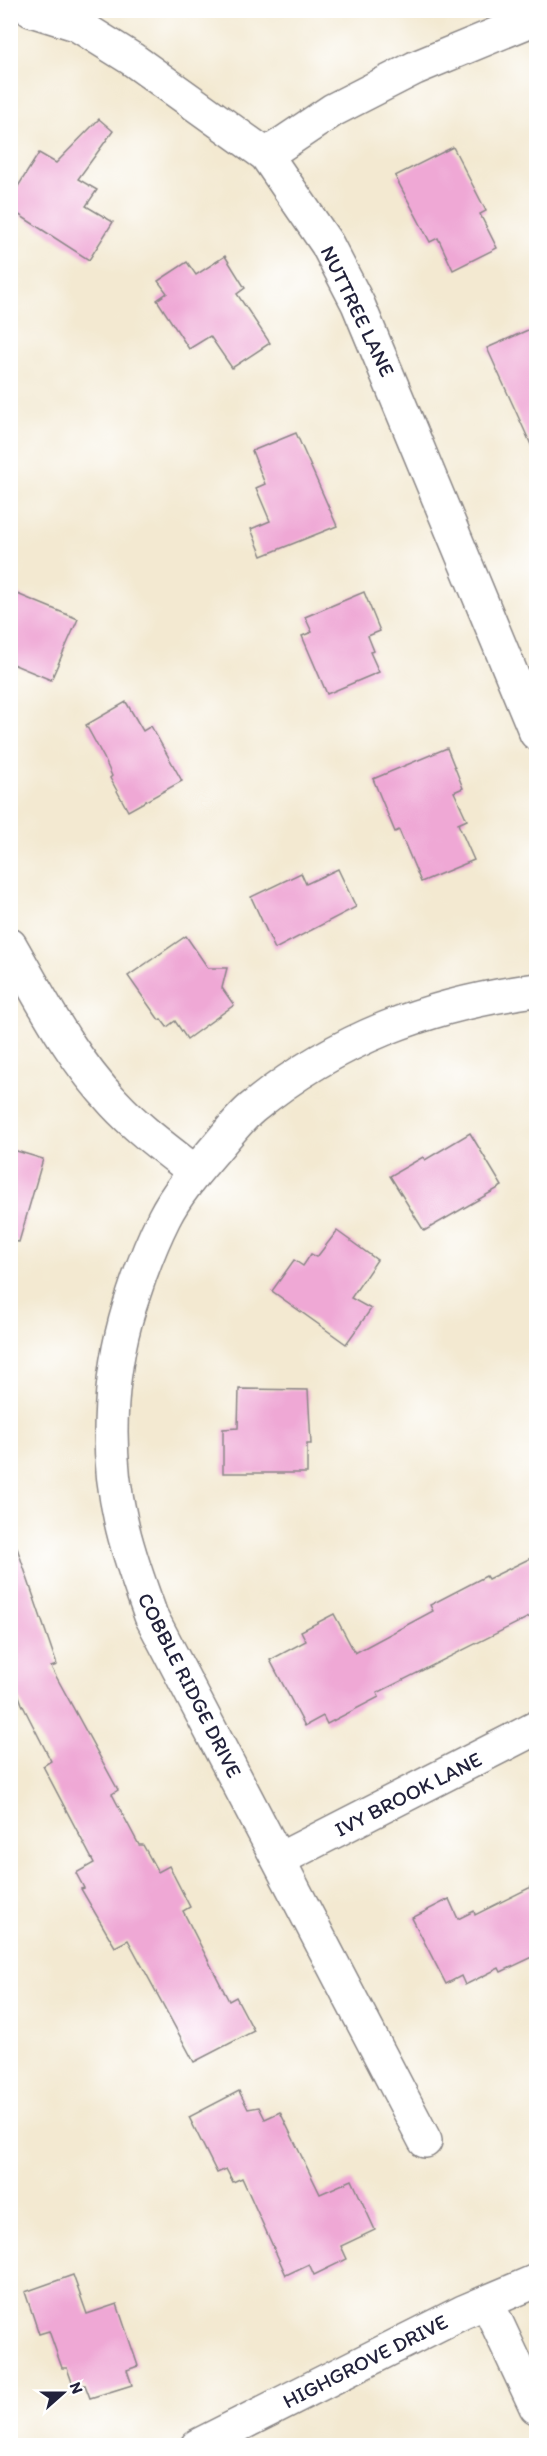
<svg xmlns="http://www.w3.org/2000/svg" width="547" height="2456" font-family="Itim,sans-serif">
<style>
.building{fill:#efa8d5}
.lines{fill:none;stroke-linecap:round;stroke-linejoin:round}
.minor-casing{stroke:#8a8686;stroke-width:36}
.minor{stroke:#fff;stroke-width:33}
.labels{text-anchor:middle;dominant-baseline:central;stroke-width:4.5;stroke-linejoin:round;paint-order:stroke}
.street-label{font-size:21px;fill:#22223b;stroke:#fff}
</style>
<rect width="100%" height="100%" fill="#fff"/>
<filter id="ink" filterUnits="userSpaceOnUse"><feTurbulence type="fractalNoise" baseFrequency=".0167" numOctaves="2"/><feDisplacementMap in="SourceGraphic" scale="12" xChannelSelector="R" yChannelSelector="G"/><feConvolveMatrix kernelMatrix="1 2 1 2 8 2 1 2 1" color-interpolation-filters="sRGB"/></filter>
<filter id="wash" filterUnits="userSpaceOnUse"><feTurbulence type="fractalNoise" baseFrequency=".008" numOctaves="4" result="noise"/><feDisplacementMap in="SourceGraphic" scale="24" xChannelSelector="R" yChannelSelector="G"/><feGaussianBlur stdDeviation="1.35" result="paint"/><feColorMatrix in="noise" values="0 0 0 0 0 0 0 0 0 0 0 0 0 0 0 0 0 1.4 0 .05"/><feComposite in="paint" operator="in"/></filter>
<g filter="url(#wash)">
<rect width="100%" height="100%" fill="#f3e9d1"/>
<g id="blocks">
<!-- building -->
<g class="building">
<polygon points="99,119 113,131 78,179 97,190 86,206 113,222 89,260 10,209 10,199 39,153 56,163"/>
<polygon points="453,147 486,211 480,214 497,248 453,270 438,238 430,242 395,176"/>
<polygon points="225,256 245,288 237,294 270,343 232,368 210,336 189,349 157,300 167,293 158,281 187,262 196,275"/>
<polygon points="537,326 537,458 487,348"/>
<polygon points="296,433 337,526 262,556 251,529 270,521 256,488 265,484 252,451"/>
<polygon points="10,591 78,619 51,680 10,663"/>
<polygon points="364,592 380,631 368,636 374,651 370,652 379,672 327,694 302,636 312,632 305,617"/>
<polygon points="126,702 143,731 151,726 182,781 128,811 110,778 112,776 104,758 86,725"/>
<polygon points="447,748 463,788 454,792 467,820 458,824 474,860 421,882 399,830 395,832 373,779"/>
<polygon points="338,869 356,907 275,949 251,897 301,873 306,884"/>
<polygon points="186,936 208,968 227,968 222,988 234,1005 187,1039 175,1021 167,1027 161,1019 159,1020 128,976"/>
<polygon points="470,1133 502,1186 424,1231 390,1176 423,1157 425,1160"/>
<polygon points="10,1149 43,1159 19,1242 10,1241"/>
<polygon points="337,1231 377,1260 351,1298 371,1309 346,1344 272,1291 294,1260 303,1266 311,1254 317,1257"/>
<polygon points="239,1389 308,1390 311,1444 307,1444 307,1473 223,1473 223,1429 238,1428"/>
<polygon points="15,1542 57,1665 51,1667 118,1790 112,1794 139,1845 143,1845 158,1872 169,1866 190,1907 183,1911 229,2001 236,1997 254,2031 194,2062 128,1940 115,1947 81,1889 84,1888 76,1873 94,1863 43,1766 51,1761 22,1704 11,1675 11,1543"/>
<polygon points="537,1555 537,1613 377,1693 379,1697 327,1724 323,1716 305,1726 270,1660 306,1641 301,1631 334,1614 355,1653 433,1611 430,1605 486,1576 488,1579"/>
<polygon points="537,1884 537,1955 501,1972 499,1968 465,1985 461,1976 446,1984 412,1918 449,1899 458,1919 474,1911 475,1915"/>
<polygon points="239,2091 248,2109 259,2107 265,2119 280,2112 320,2194 352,2180 375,2230 341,2246 347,2259 314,2275 309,2264 286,2275 242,2178 233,2182 226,2169 217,2173 189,2117"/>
<polygon points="73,2275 87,2314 117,2304 138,2366 127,2370 132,2385 90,2398 85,2385 74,2388 67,2368 62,2368 49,2331 39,2334 25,2292"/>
</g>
</g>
</g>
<g filter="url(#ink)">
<use href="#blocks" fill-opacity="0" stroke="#8a8686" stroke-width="1.5"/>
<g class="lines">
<defs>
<g id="minor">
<polyline points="31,10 76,24 132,59 266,155 327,244 358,304 536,733"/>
<polyline points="266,155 333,110 415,68 536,18"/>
<path d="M 10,945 C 41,999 71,1058 114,1103 C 138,1129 167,1150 195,1172"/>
<polyline points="280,1859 536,1728"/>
<path d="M 425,2141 L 151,1616 C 140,1585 128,1554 121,1521 C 104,1447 109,1365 134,1293 C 142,1268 152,1242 164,1218 C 177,1192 197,1170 215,1149 C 227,1135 238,1120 252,1108 C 336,1039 429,1004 536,990"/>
<polyline points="487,2302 536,2407"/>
<polyline points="197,2446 463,2312 536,2281"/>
</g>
</defs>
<!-- minor casing -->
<use href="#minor" class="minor-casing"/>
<!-- minor -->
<use href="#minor" class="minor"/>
</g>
</g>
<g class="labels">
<!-- street labels -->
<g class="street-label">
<text transform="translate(358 311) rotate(64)">NUTTREE LANE</text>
<text transform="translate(190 1685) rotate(63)">COBBLE RIDGE DRIVE</text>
<text transform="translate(408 1794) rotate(-27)">IVY BROOK LANE</text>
<text transform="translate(365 2361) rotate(-27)">HIGHGROVE DRIVE</text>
</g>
</g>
<!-- margin -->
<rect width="547" height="2456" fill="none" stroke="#fff" stroke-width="36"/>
<!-- north arrow -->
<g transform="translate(63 2393) rotate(69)" stroke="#ffffff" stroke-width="4.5" paint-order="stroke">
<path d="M0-4.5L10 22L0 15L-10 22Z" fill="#22223b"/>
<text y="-9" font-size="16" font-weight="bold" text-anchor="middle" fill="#22223b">N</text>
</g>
</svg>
